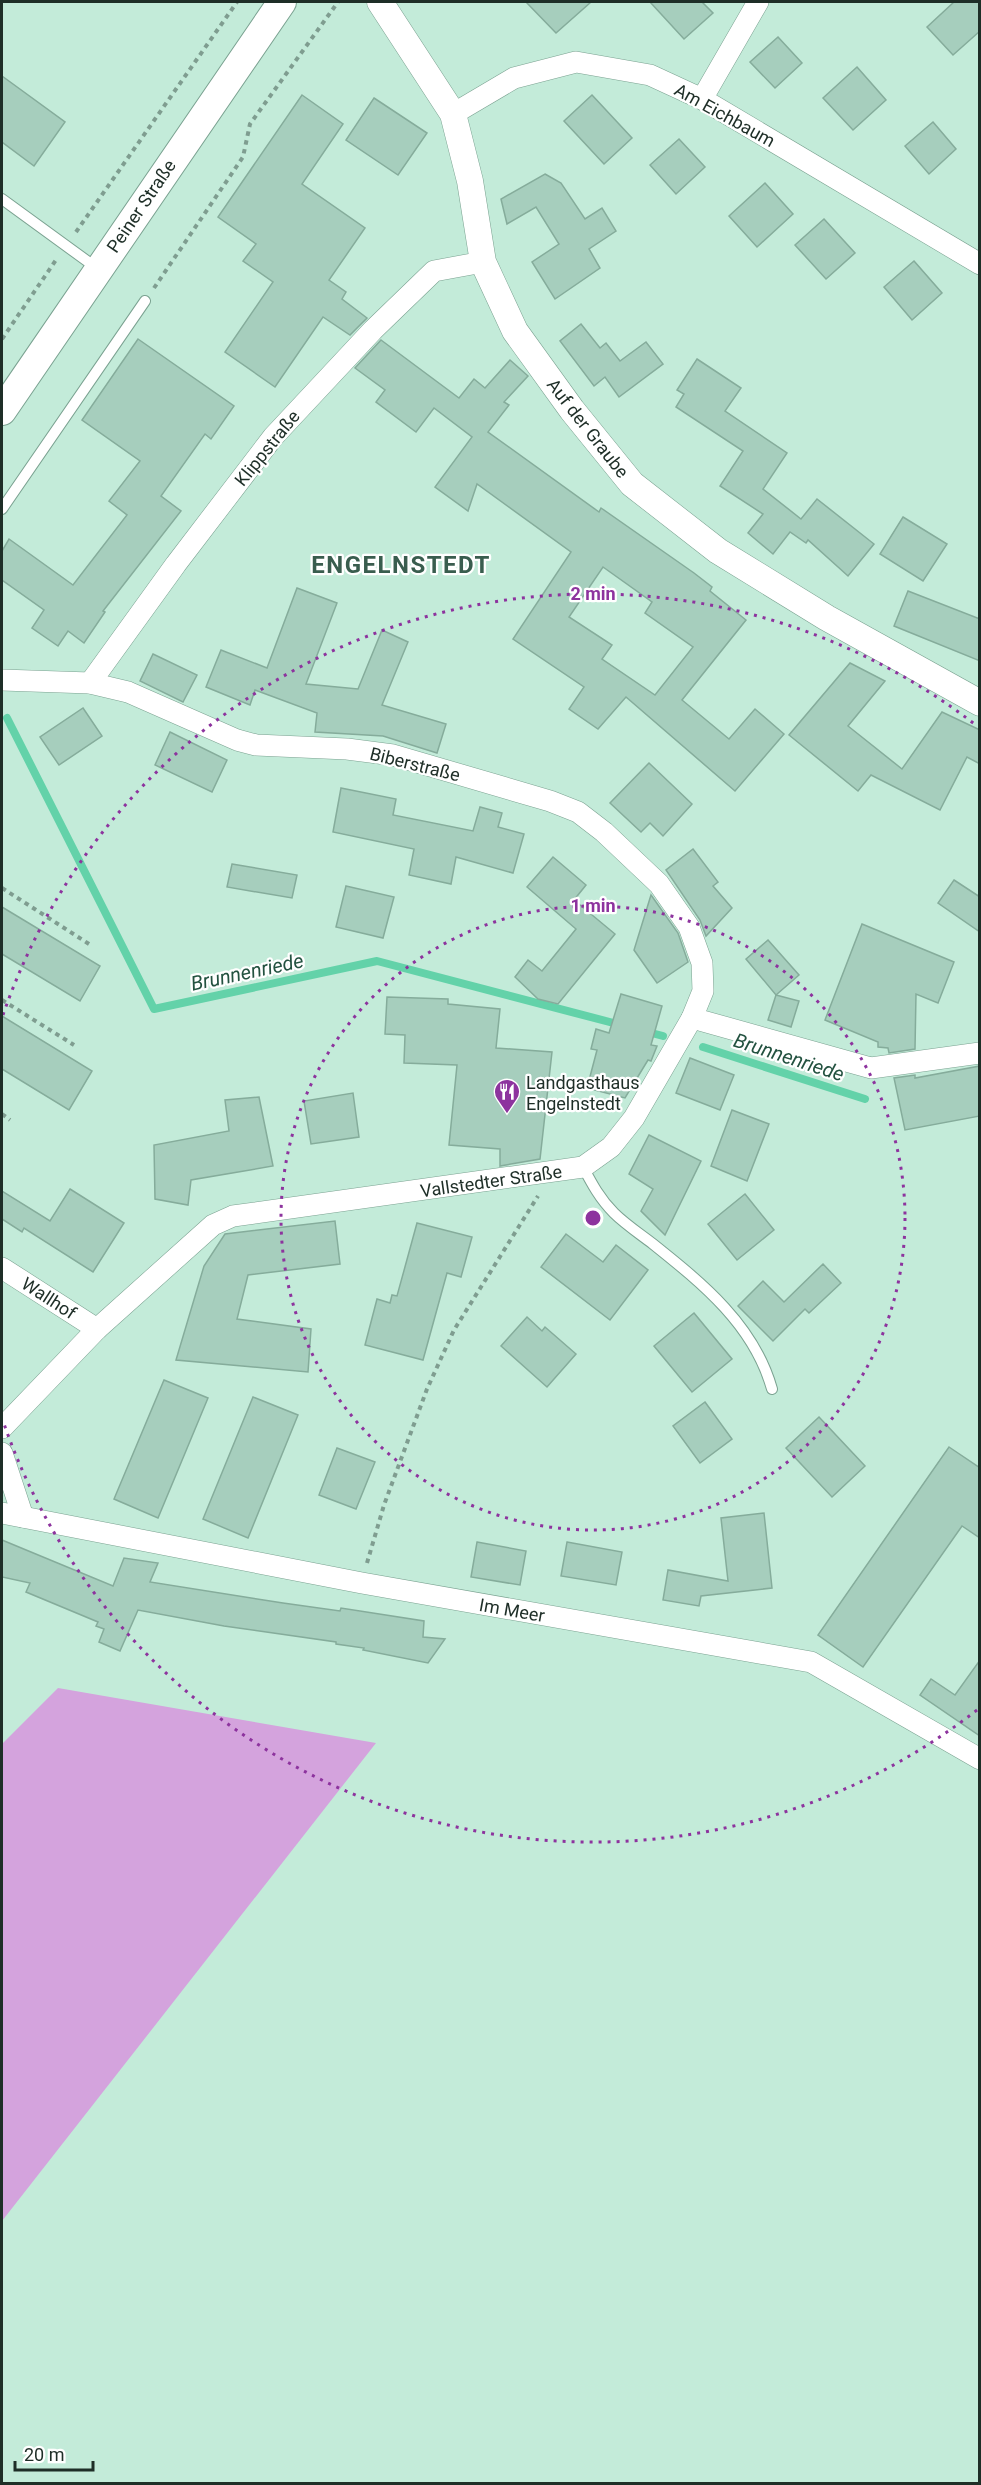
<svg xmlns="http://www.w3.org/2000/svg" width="981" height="2485" font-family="Roboto,sans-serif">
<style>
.green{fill:#d4a3dd}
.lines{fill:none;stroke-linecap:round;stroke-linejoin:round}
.stream{stroke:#63d2a9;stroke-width:8}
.building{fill:#a6cebd;stroke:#85ac9b;stroke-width:1.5;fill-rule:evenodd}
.service-casing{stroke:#7ba291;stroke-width:12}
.minor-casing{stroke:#7ba291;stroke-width:22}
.tertiary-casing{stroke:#7ba291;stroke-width:27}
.secondary-casing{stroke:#7ba291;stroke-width:30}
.path{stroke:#7f9d90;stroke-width:4;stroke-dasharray:4.5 4.5;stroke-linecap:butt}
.service{stroke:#fff;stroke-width:10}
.minor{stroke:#fff;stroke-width:21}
.tertiary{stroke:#fff;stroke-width:26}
.secondary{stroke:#fff;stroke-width:28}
.ring{fill:none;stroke:#8d339e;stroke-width:3;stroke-dasharray:3 6}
.labels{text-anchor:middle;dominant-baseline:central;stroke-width:4.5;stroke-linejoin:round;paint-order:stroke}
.street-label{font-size:18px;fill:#1e2e27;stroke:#fff}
.poi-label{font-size:18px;fill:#1e2e27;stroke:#fff;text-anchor:start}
.water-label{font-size:20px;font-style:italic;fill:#235240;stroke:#fff}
.district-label{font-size:24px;font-weight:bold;letter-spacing:1.5px;fill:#395d4e;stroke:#fff}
.centre{fill:#8d339e;stroke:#fff;stroke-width:3}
.ring-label{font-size:18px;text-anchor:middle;font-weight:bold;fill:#8d339e;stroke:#fff;stroke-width:4.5;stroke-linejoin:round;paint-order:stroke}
</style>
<rect width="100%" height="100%" fill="#c3ebd9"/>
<!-- green -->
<polygon class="green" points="58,1688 376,1743 2,2221 2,1744"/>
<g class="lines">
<!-- stream -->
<g class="stream">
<polyline points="7,718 154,1009 377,961 621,1025"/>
<polyline points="644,1031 663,1036"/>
<polyline points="703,1047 865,1099"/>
</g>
</g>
<!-- building -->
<g class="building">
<polygon points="526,2 591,2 556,33"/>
<polygon points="650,2 702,2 713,13 684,39"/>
<polygon points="954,2 980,2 980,31 953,55 927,27"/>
<polygon points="778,37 802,63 775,88 750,62"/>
<polygon points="857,67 886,100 853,130 823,98"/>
<polygon points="2,76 65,122 34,166 2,142"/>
<polygon points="302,95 343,124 302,184 365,228 329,280 346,292 342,299 367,318 350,335 323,317 275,387 225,352 273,282 243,261 256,244 218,217"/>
<polygon points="592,95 632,138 604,164 564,121"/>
<polygon points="374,98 427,133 398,175 346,140"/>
<polygon points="933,122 956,149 929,174 905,146"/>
<polygon points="679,139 705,167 676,194 650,165"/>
<polygon points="545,174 561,183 585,219 602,208 616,231 589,249 600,268 555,299 532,262 559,244 536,207 507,224 501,199"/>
<polygon points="765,183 793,214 757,247 729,216"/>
<polygon points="824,219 855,253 826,279 795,245"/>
<polygon points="914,261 942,293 912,320 884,287"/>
<polygon points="581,324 600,348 606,343 620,361 646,342 663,364 619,397 605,377 594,386 560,341"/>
<polygon points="138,339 234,406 211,439 205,434 161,496 181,511 103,611 105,612 84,643 68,631 58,646 32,628 44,610 2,580 2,551 9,539 73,585 127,515 109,501 140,461 82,420"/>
<path d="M 381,340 L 459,398 L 474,379 L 485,388 L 510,360 L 528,376 L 504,402 L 509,405 L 488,432 L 599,512 L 601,508 L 694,573 L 712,587 L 710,591 L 746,620 L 682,700 L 729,739 L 755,709 L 784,734 L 735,791 L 626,697 L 598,729 L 569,709 L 584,687 L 513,639 L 571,552 L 477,484 L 468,511 L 435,487 L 472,437 L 434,408 L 416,432 L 376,402 L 385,390 L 355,368 ZM 603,567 L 652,602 L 645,613 L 693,647 L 655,695 L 602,659 L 612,645 L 569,617 Z"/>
<polygon points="697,359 741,388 725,411 787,453 763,489 801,519 817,499 874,544 848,576 808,540 806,543 790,532 773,554 748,533 763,514 720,486 743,451 676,407 684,394 677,390"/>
<polygon points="903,517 947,544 923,581 880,554"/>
<polygon points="297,588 337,603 306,684 358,689 382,630 408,642 382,705 446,724 437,753 383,736 315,732 317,713 255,690 250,705 206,687 221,650 267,668"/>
<polygon points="908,591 980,619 980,661 894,626"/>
<polygon points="153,654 197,675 183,702 140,681"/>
<polygon points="850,663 885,681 848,726 902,769 942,712 980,730 980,764 967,757 940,810 871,775 858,791 789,735"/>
<polygon points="83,708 102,736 59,765 40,737"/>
<polygon points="170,732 227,760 212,792 155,765"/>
<polygon points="649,763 692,804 663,836 650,823 641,832 610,803"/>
<polygon points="341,788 396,799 393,815 473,831 480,807 502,813 498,827 524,834 513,873 456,857 451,884 409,875 414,849 333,832"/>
<polygon points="693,849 718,882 713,886 732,908 706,936 700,920 666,870"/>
<polygon points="553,857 586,885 574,900 615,934 558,1004 538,999 515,977 528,960 542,971 576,929 527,887"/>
<polygon points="232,864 297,875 292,898 227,887"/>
<polygon points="954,880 980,897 980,932 938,903"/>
<polygon points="346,886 394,897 383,938 336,927"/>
<polygon points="651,895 678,933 688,962 657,983 634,950"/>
<polygon points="2,907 100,966 80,1001 2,954"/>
<polygon points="862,924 954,962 938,1003 916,994 915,1049 889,1053 888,1048 878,1047 878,1042 825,1020"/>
<polygon points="768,940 799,975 776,995 746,959"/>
<polygon points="621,994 662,1006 651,1045 657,1046 651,1061 648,1060 625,1098 587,1088 597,1050 591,1049 596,1029 609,1033"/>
<polygon points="776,995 799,1001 791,1027 768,1020"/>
<polygon points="387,997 448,999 448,1004 500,1009 496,1048 552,1052 540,1159 500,1166 500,1149 449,1145 457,1065 404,1063 405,1035 385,1034"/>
<polygon points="2,1016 92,1071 69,1110 2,1069"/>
<polygon points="690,1058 734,1075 720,1110 676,1093"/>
<polygon points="980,1066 980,1116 905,1130 894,1078 915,1075 915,1078"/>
<polygon points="353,1093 359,1137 311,1144 304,1101"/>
<polygon points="259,1097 273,1166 191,1180 188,1205 155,1199 154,1145 229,1131 225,1100"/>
<polygon points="732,1110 769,1124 747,1181 711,1166"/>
<polygon points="649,1135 701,1161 665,1235 641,1211 653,1189 629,1174"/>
<polygon points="70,1189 124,1223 93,1272 24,1228 22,1232 2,1219 2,1191 50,1221"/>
<polygon points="745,1194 774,1230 737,1260 708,1224"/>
<polygon points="335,1221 340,1264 248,1275 237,1319 311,1329 308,1372 176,1360 204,1266 225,1234"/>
<polygon points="417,1223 472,1237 461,1277 447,1273 423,1360 365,1345 377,1299 390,1303 392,1295 397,1296"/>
<polygon points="566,1234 603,1262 616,1245 648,1270 610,1320 541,1267"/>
<polygon points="823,1264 841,1283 809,1313 805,1309 773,1341 738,1306 763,1281 784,1302"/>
<polygon points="694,1313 732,1359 692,1392 654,1346"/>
<polygon points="527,1317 542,1331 545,1327 576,1354 547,1387 501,1346"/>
<polygon points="164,1380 208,1398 158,1518 114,1499"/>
<polygon points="253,1397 298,1415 248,1538 203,1519"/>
<polygon points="705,1402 732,1439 700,1463 673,1426"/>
<polygon points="819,1417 865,1466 832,1497 786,1448"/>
<polygon points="949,1447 980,1468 980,1538 962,1526 863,1667 818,1635"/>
<polygon points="337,1448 375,1462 356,1509 319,1495"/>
<polygon points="764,1513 772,1588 701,1596 699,1606 663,1600 668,1570 728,1581 721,1518"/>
<polygon points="2,1540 113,1586 124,1558 158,1563 150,1582 283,1603 340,1611 341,1608 424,1621 423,1637 445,1639 428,1663 363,1650 364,1648 336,1644 336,1642 224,1626 138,1610 120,1651 99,1642 104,1629 96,1626 98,1622 26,1592 30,1583 2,1577"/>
<polygon points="477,1542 526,1551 520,1585 471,1577"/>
<polygon points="567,1542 622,1552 616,1585 561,1576"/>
<polygon points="980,1660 980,1736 920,1695 931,1679 955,1695"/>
</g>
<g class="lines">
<defs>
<g id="service">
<polyline points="2,199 98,269"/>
<polyline points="2,509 145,301"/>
<path d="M 583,1167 C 592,1184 600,1199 614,1213 C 625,1224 640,1234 653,1244 C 703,1284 754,1325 772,1389"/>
</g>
<g id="minor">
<polyline points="702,99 758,2"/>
<polyline points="453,114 514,78 576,62 650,75 702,99 980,264"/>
<polyline points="2,680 90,683 128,692 237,740 256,745 347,749 393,755 550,801 578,812 604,832 659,884 689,927 702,963 703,991 692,1018"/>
<polyline points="90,683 176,564 273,437 373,330 434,271 483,262"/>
<polyline points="2,1268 97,1329"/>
<polyline points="2,1428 97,1329 213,1225 233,1216 583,1167 611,1147 634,1118 692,1018 871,1068 980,1053"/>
<polyline points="2,1453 23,1517"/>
<polyline points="2,1513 362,1583 811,1662 980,1759"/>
</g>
<polyline id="tertiary" points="380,2 453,114 470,181 483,262 515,331 572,410 632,484 718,551 827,618 980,703"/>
<polyline id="secondary" points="2,411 282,2"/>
</defs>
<!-- service casing -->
<use href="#service" class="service-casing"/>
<!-- minor casing -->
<use href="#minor" class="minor-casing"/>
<!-- tertiary casing -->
<use href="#tertiary" class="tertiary-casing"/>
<!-- secondary casing -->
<use href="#secondary" class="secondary-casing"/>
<!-- path -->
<g class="path">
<polyline points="76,232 237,2"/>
<polyline points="154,288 243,157 250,124 338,2"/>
<polyline points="2,339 56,260"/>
<polyline points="2,888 89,944"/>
<polyline points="2,1000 74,1045"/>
<polyline points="2,1114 10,1120"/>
<polyline points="367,1563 384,1505 427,1389 454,1330 538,1196"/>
</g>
<!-- service -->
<use href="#service" class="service"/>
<!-- minor -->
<use href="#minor" class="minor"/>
<!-- tertiary -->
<use href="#tertiary" class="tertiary"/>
<!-- secondary -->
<use href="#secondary" class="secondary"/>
</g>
<!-- distance rings -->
<g class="ring">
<circle cx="593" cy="1218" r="312"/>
<path d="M977 1710A624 624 0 0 1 3 1421M3 1015A624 624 0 0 1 977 726"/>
</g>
<!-- icons -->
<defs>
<symbol id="restaurant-pin" viewBox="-11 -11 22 30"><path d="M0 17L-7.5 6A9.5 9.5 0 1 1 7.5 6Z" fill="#8d339e" stroke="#fff"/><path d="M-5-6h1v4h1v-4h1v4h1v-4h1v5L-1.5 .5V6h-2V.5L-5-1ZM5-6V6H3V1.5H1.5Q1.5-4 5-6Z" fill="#fff"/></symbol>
</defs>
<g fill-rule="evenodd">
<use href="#restaurant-pin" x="492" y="1077" width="30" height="40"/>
</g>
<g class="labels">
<!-- street labels -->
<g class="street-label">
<text transform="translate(725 115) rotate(29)">Am Eichbaum</text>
<text transform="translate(141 206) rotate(-56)">Peiner Straße</text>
<text transform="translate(588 428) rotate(52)">Auf der Graube</text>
<text transform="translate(267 448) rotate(-51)">Klippstraße</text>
<text transform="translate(415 764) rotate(14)">Biberstraße</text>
<text transform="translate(491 1181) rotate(-8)">Vallstedter Straße</text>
<text transform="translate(49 1298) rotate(33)">Wallhof</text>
<text transform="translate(512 1610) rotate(10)">Im Meer</text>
</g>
<!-- poi labels -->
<g class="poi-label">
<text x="526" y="1082">Landgasthaus<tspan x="526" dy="21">Engelnstedt</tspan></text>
</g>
<!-- water labels -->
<g class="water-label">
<text transform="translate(247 972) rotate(-12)">Brunnenriede</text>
<text transform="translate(789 1057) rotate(18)">Brunnenriede</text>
</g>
<!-- district labels -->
<g class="district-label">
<text x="401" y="565">ENGELNSTEDT</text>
</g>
</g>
<circle cx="593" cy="1218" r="9" class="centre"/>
<g class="ring-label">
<text x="593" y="600">2 min</text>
<text x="593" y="912">1 min</text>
</g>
<!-- border -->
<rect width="981" height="2485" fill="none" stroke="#1e2e27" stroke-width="6"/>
<!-- scale -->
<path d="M15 2461v9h78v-9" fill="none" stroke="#1e2e27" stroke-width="3"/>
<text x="24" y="2461" font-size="18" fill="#1e2e27" stroke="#ffffff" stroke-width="4.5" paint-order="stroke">20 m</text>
</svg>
